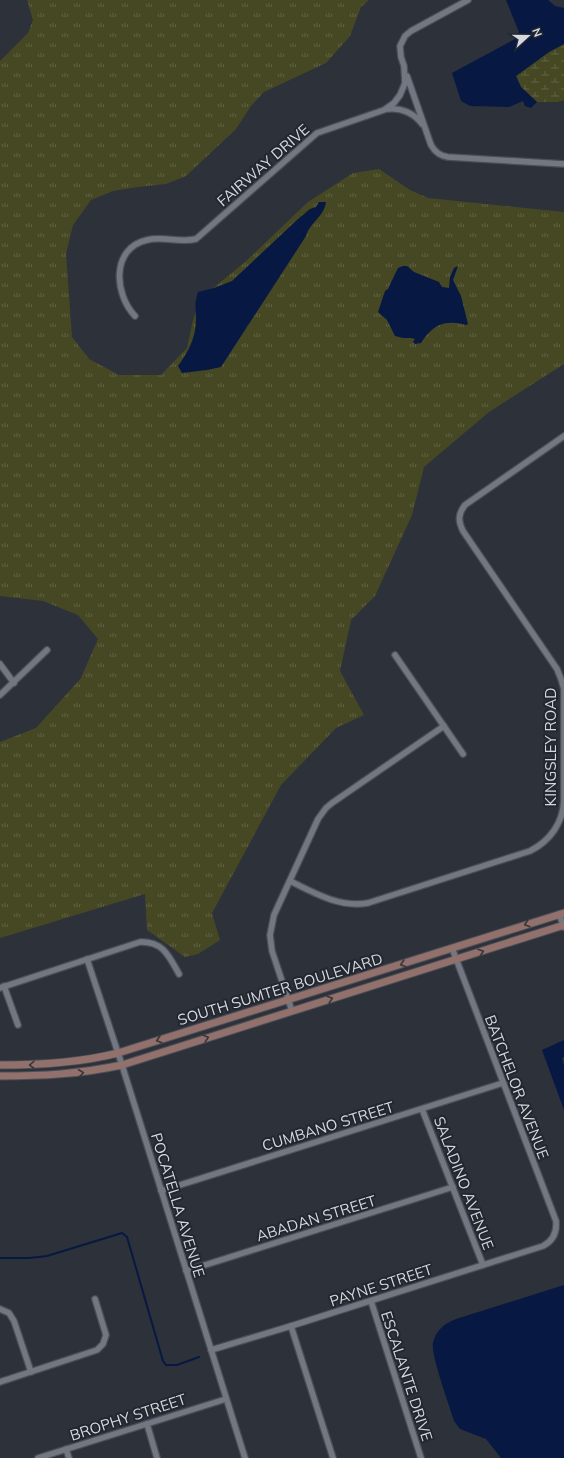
<svg xmlns="http://www.w3.org/2000/svg" width="564" height="1458" font-family="Mulish,sans-serif">
<style>
.grass{fill:url(#grass-tufts)}
.wetland{fill:url(#wetland-marsh)}
.water{fill:#071843}
.lines{fill:none;stroke-linecap:round;stroke-linejoin:round}
.stream{stroke:#071843;stroke-width:2}
.minor-casing{stroke:#4b4e56;stroke-width:8}
.secondary-casing{stroke:#4b4e56;stroke-width:9}
.minor{stroke:#727782;stroke-width:5.5}
.secondary{stroke:#92706b;stroke-width:7}
.oneway{stroke:#39363c}
.labels{text-anchor:middle;dominant-baseline:central;stroke-width:4;stroke-linejoin:round;paint-order:stroke}
.street-label{font-size:15px;fill:#d5d8de;stroke:#232730}
</style>
<defs>
<pattern id="grass-tufts" width="24" height="20" patternUnits="userSpaceOnUse"><rect width="24" height="20" fill="#464824"/><path d="M3 7l-1-3M5 7V3M7 7l1-3M15 17l-1-3M17 17v-4M19 17l1-3" fill="none" stroke="#606243"/></pattern>
<pattern id="wetland-marsh" width="20" height="14" patternUnits="userSpaceOnUse"><rect width="20" height="14" fill="#464824"/><path d="M1 5h8M5 5V1M11 12h8M15 12V8" fill="none" stroke="#606243"/></pattern>
</defs>
<rect width="100%" height="100%" fill="#2d313a"/>
<!-- grass -->
<polygon class="grass" points="27,0 369,0 361,7 350,36 326,63 264,92 251,106 236,129 186,176 166,184 138,187 113,191 91,200 73,225 66,254 72,337 89,359 119,375 161,375 187,348 193,320 200,299 245,262 308,202 353,173 379,169 410,190 428,198 564,212 564,364 489,412 424,467 412,515 375,596 351,620 340,671 364,715 336,728 281,785 212,913 220,940 198,954 185,957 147,930 145,894 0,938 0,742 36,728 81,678 98,639 78,615 43,601 0,596 0,61 28,33 33,20"/>
<!-- wetland -->
<polygon class="wetland" points="564,44 564,100 558,102 537,102 521,87 516,76 549,52"/>
<!-- water -->
<g class="water">
<polygon points="506,0 548,0 555,6 564,8 564,44 549,52 516,76 521,87 537,102 531,108 525,106 523,101 509,107 470,106 461,101 452,73 517,38 519,32"/>
<path d="M 319,202 L 326,202 C 324,217 310,222 306,236 L 221,367 L 207,370 L 182,373 L 178,366 C 188,352 196,338 196,320 C 196,308 194,305 198,292 L 214,288 L 232,281 L 298,219 L 310,209 L 316,207 Z"/>
<path d="M 403,266 L 407,266 L 414,272 L 439,282 L 442,287 L 449,288 L 450,277 L 454,268 L 458,266 L 453,280 L 461,296 L 468,324 L 466,325 C 445,319 432,325 421,343 L 415,344 L 413,342 L 415,339 L 411,338 L 403,338 L 395,336 L 387,320 L 378,312 L 385,291 L 388,289 L 395,274 L 398,268 Z"/>
<polygon points="564,1040 564,1057 562,1058 564,1065 564,1110 542,1050"/>
<path d="M 564,1285 L 564,1458 L 501,1458 L 486,1439 L 460,1429 L 454,1421 C 450,1407 430,1353 433,1343 C 436,1330 444,1324 456,1319 Z"/>
</g>
<g class="lines">
<!-- stream -->
<polyline class="stream" points="0,1258 29,1258 47,1256 122,1233 127,1237 163,1361 166,1365 177,1365 199,1357"/>
<defs>
<g id="minor">
<path d="M 407,76 L 431,145 C 435,152 440,156 448,157 L 564,164"/>
<path d="M 388,109 C 401,107 415,114 422,124"/>
<path d="M 135,316 C 114,294 111,248 147,240 C 163,236 180,243 196,239 L 317,133 L 384,110 L 394,103 L 400,95 L 405,83 L 404,66 L 401,57 L 400,46 L 405,36 L 411,31 L 468,0"/>
<polyline points="395,655 463,754"/>
<polyline points="0,664 14,683"/>
<polyline points="0,695 47,650"/>
<path d="M 290,881 C 314,893 340,908 368,903 L 530,851 C 550,841 563,823 564,800 L 564,689 L 561,679 L 557,669 L 463,531 C 458,521 458,514 465,505 L 564,436"/>
<polyline points="559,914 564,927"/>
<polyline points="87,959 122,1065 245,1458"/>
<polyline points="4,986 18,1025"/>
<path d="M 0,988 L 140,942 C 163,941 169,956 179,974"/>
<polyline points="292,1011 272,951 270,935 274,915 318,819 326,808 332,803 444,726"/>
<polyline points="422,1109 483,1265"/>
<polyline points="161,1191 503,1083"/>
<polyline points="186,1271 453,1187"/>
<polyline points="371,1301 421,1458"/>
<polyline points="0,1309 9,1313 14,1321 31,1372"/>
<polyline points="291,1326 333,1458"/>
<path d="M 211,1350 L 291,1326 L 543,1246 C 553,1241 557,1232 556,1221 L 452,948"/>
<polyline points="0,1382 97,1350 103,1344 106,1335 95,1299"/>
<polyline points="147,1424 157,1458"/>
<polyline points="66,1449 69,1458"/>
<polyline points="38,1458 226,1399"/>
</g>
<g id="secondary">
<path d="M 0,1065 C 40,1065 79,1063 118,1053 L 564,913"/>
<path d="M 0,1076 C 43,1076 79,1074 122,1065 L 564,925"/>
</g>
</defs>
<!-- minor casing -->
<use href="#minor" class="minor-casing"/>
<!-- secondary casing -->
<use href="#secondary" class="secondary-casing"/>
<!-- minor -->
<use href="#minor" class="minor"/>
<!-- secondary -->
<use href="#secondary" class="secondary"/>
</g>
<!-- one-way arrows -->
<defs><path id="oneway-chevron" d="M-2-3.5L2.5 0L-2 3.5" fill="none" stroke-width="1.6" stroke-linecap="round" stroke-linejoin="round"/></defs>
<g class="oneway">
<use href="#oneway-chevron" transform="translate(527 924) rotate(162)"/>
<use href="#oneway-chevron" transform="translate(481 952) rotate(-18)"/>
<use href="#oneway-chevron" transform="translate(403 964) rotate(163)"/>
<use href="#oneway-chevron" transform="translate(330 999) rotate(-17)"/>
<use href="#oneway-chevron" transform="translate(206 1038) rotate(-17)"/>
<use href="#oneway-chevron" transform="translate(159 1040) rotate(163)"/>
<use href="#oneway-chevron" transform="translate(32 1065) rotate(179)"/>
<use href="#oneway-chevron" transform="translate(81 1073) rotate(-8)"/>
</g>
<g class="labels">
<!-- street labels -->
<g class="street-label">
<text transform="translate(263 165) rotate(-41)">FAIRWAY DRIVE</text>
<text transform="translate(550 747) rotate(-90)">KINGSLEY ROAD</text>
<text transform="translate(280 989) rotate(-17)">SOUTH SUMTER BOULEVARD</text>
<text transform="translate(517 1087) rotate(69)">BATCHELOR AVENUE</text>
<text transform="translate(328 1126) rotate(-17)">CUMBANO STREET</text>
<text transform="translate(464 1183) rotate(69)">SALADINO AVENUE</text>
<text transform="translate(178 1205) rotate(73)">POCATELLA AVENUE</text>
<text transform="translate(316 1218) rotate(-17)">ABADAN STREET</text>
<text transform="translate(381 1285) rotate(-18)">PAYNE STREET</text>
<text transform="translate(407 1376) rotate(72)">ESCALANTE DRIVE</text>
<text transform="translate(128 1417) rotate(-18)">BROPHY STREET</text>
</g>
</g>
<!-- north arrow -->
<g transform="translate(528 36) rotate(69)" stroke="#232730" stroke-width="3" paint-order="stroke">
<path d="M0-3L7 15L0 10L-7 15Z" fill="#d5d8de"/>
<text y="-6" font-size="11" font-weight="bold" text-anchor="middle" fill="#d5d8de">N</text>
</g>
</svg>
